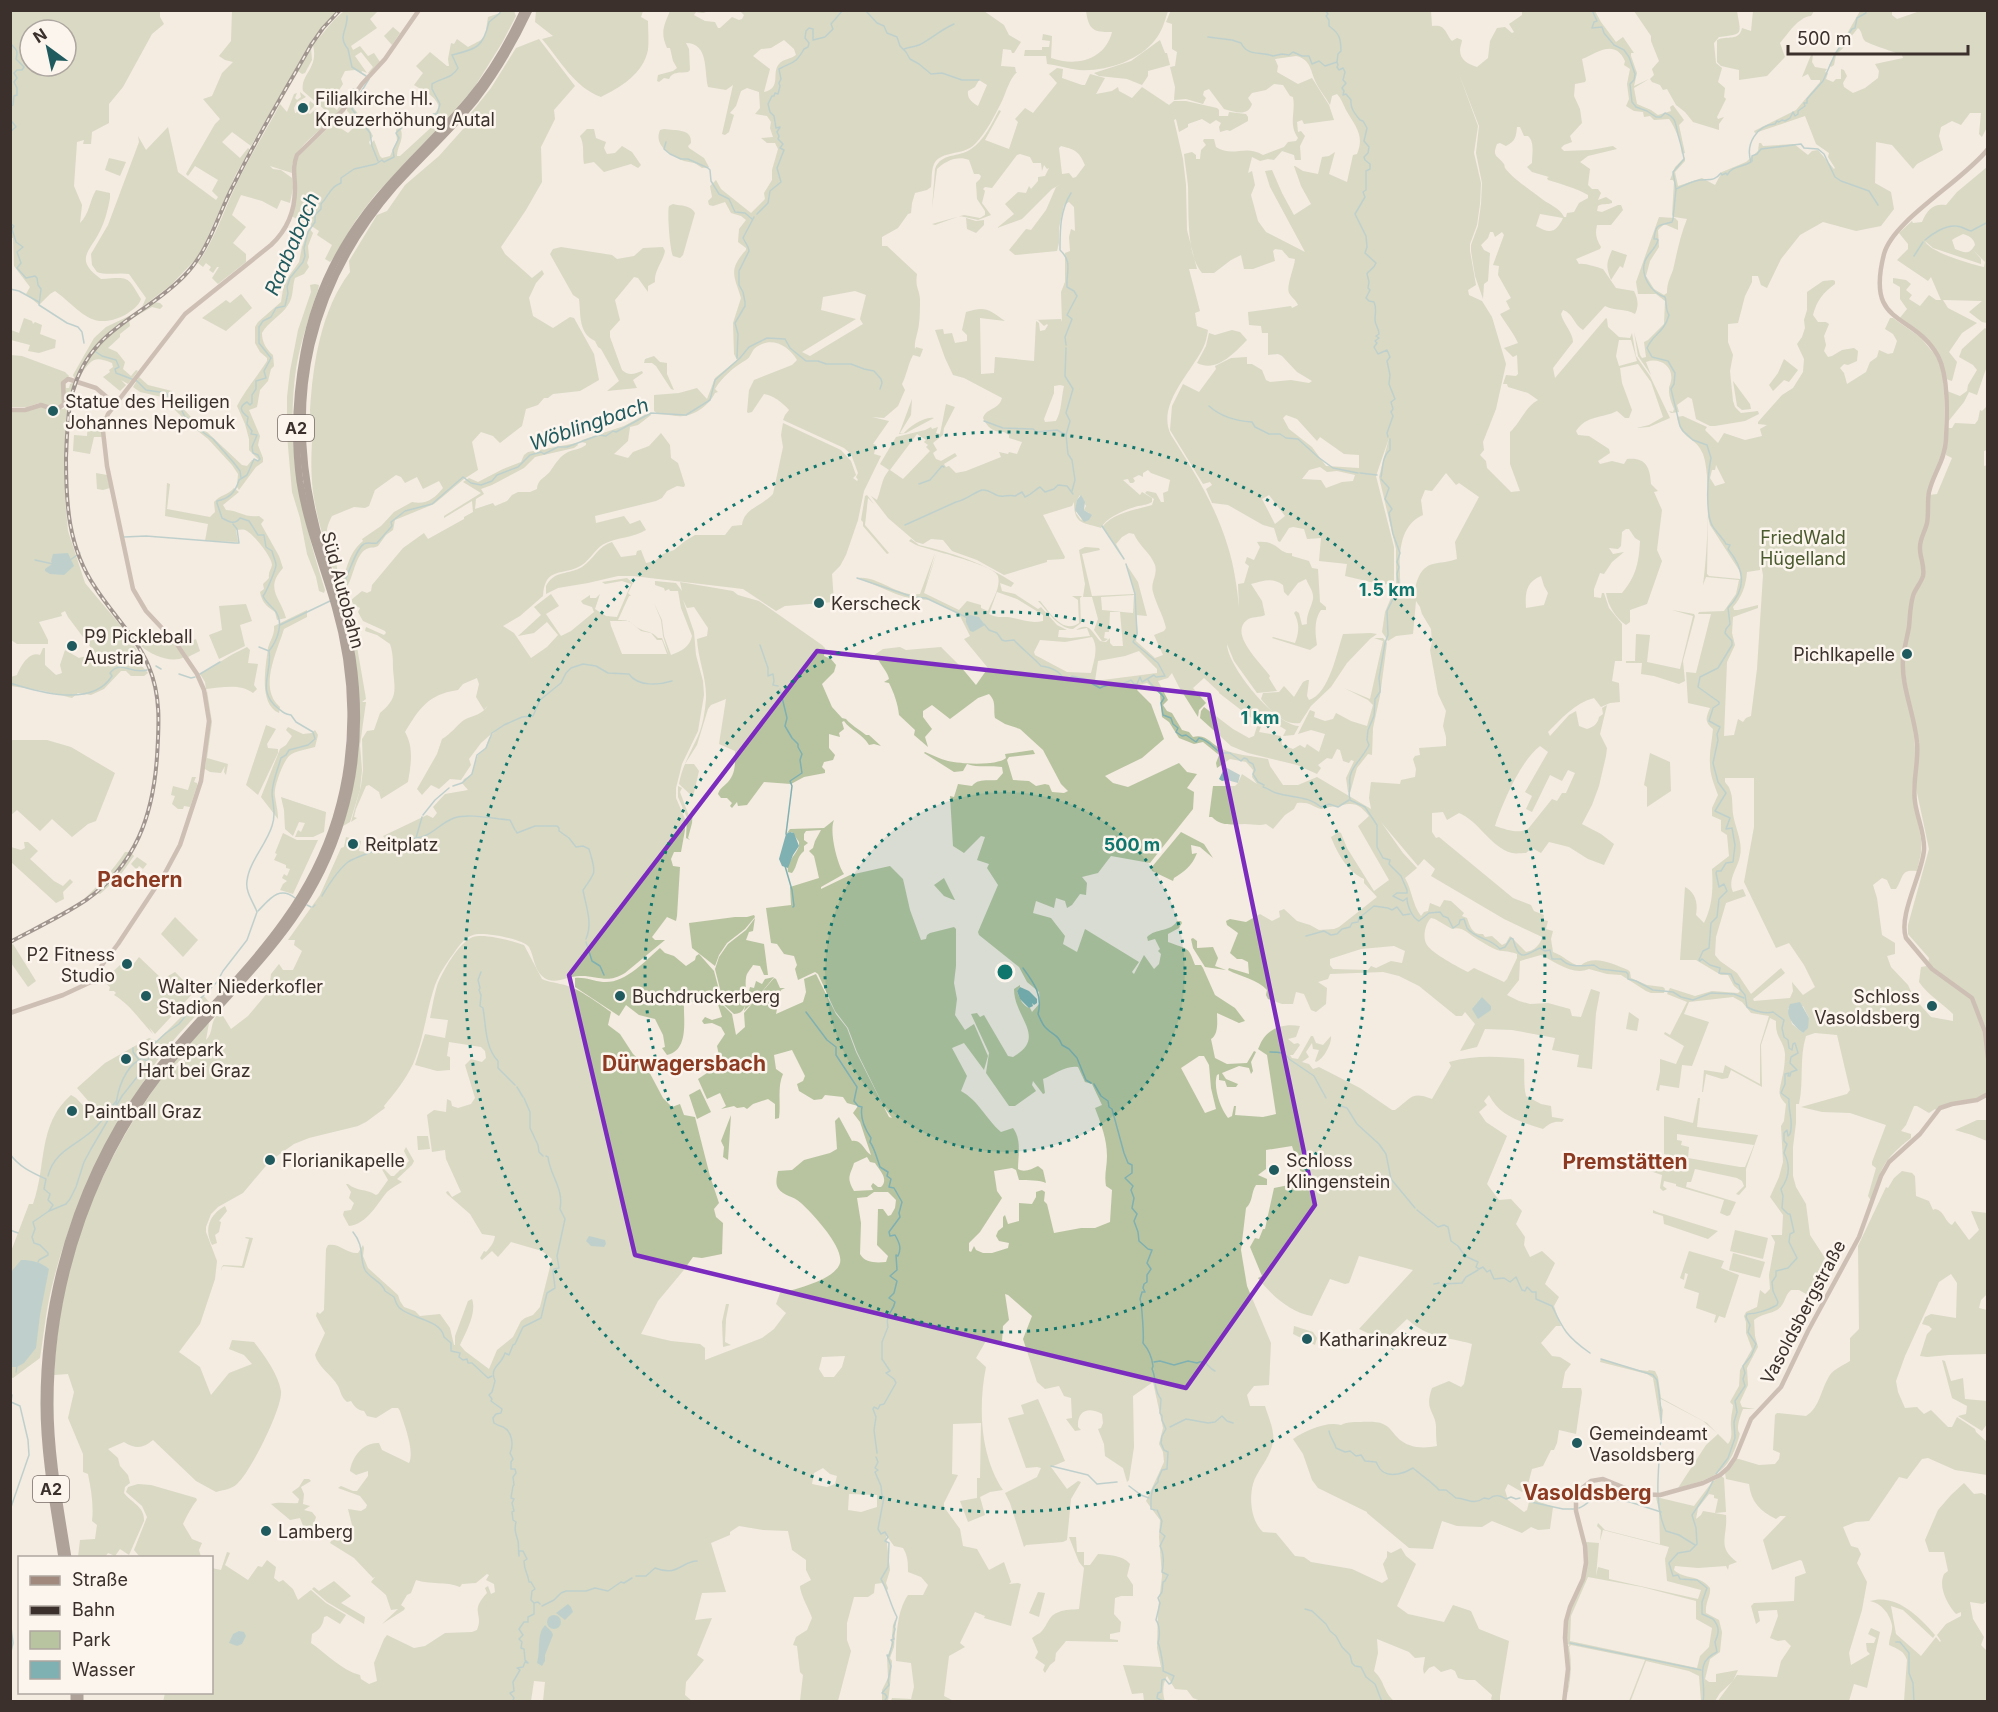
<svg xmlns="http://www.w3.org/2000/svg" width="1998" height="1712" font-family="Inter,sans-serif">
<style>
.green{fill:#b8c4a0;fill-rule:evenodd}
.water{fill:#7fb0b2}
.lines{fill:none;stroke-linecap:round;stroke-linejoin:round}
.stream{stroke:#7fb0b2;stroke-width:1.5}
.secondary{stroke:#a18a7d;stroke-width:4.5}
.motorway{stroke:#5c4a42;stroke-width:7}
.rail-casing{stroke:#3b302b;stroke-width:4}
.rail{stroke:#fbf5ee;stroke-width:1.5;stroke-dasharray:4.5;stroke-linecap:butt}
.marked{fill:none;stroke:#7b2cbf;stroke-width:4.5;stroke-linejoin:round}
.ring{fill:none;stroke:#0f766e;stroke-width:3;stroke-dasharray:3 6}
.poi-dot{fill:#1f5a5e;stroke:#fbf5ee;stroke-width:2}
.labels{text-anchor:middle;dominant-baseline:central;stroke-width:5;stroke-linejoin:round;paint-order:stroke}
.shield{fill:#fbf5ee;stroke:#756b66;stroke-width:1.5}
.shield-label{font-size:16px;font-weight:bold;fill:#3b302b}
.poi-label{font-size:18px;fill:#3b302b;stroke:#fbf5ee;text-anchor:start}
.park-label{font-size:18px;fill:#4a5a2e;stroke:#fbf5ee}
.street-label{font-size:18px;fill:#3b302b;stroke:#fbf5ee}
.water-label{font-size:20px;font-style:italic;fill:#1f5a5e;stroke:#fbf5ee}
.quarter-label{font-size:21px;font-weight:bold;fill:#8c3b22;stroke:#fbf5ee}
.centre{fill:#0f766e;stroke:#fbf5ee;stroke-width:3}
.ring-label{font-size:18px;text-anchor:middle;font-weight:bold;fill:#0f766e;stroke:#fbf5ee;stroke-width:5;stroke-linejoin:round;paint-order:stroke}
</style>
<rect width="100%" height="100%" fill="#f4ebe1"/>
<!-- green -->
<g class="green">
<path d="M 11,10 L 160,11 L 160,17 L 164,24 L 152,34 L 123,87 L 109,104 L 109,123 L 92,132 L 91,144 L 83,144 L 84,140 L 77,142 L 74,186 L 82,205 L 80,223 C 90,213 89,202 96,190 L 110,193 L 110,198 C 108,209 105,221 100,231 C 89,253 74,259 101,279 C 129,277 127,275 141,299 C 139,306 131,311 125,315 C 91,332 81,310 55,291 L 50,294 L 39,305 L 26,294 L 30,287 L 14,266 L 13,238 L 10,237 ZM 30,30 L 66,30 L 66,66 L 30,66 Z"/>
<path d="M 739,10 L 984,11 L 1004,25 L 1009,35 L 1021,42 L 1014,53 L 1012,53 L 1011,50 L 1003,49 L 1001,66 L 1015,67 L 1016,72 L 1017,72 C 1009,80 1007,90 1002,101 C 995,115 986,133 975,144 C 964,156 941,150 934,164 C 931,171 932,180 931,187 L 927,190 L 915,193 L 912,203 L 911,213 L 908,214 L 898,228 L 882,237 L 882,246 L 887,246 L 917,274 C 915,288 919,288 920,299 C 920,307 920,316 919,324 C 918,333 914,341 915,349 L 916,347 L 923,349 L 920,357 L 913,355 C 908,364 907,374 902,384 L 905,390 L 898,406 L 884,418 L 872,417 L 889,421 L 873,444 L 876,445 L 874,454 L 881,456 L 864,491 L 858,520 L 846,555 L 840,566 L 832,574 L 834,602 L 785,606 L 776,611 L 743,589 L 633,576 L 618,576 L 588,583 L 558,588 L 546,594 L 546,586 C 554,570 569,575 582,567 C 594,559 598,546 612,542 L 621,557 L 636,555 L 637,551 L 641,550 L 646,563 L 655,561 L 663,554 L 674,550 L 685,541 L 695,535 L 725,535 L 732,526 L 742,525 C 744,508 762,506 773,494 L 783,447 L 781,435 L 783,423 L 841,450 L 851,461 L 856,475 L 853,478 L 857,481 L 858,480 L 856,477 L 858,473 L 851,454 L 844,448 L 783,420 L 785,415 L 789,410 C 783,403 773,395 764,394 L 752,412 L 748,413 L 747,412 L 749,390 L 754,380 L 792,365 L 797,360 C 788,345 770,335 754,349 C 751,353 750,358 746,360 C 734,367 722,377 715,389 L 718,392 L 715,393 C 710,404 696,415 683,416 C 675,417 666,414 658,414 L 654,411 L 654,395 L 679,393 L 697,388 L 707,399 L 715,378 L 737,360 L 734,354 L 733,323 L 741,298 C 734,275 728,270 746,250 L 746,248 L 738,242 L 739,229 L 746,220 L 741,216 L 731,213 L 725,202 L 713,206 L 709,205 L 708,201 L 712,197 L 710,186 L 716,180 L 721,189 L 751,213 L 765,199 L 764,193 L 772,180 L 772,170 L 778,149 L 775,143 L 767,143 L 761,138 L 773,137 L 770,128 L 771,122 L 767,116 L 755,114 L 760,108 L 759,92 L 747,88 L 741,91 L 736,106 L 730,113 L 734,115 L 729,132 L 725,135 L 722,134 L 733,85 L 726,90 L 708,87 C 704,71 709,43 686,43 L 689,49 L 690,70 L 688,72 C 681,73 672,71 669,79 L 664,78 L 659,82 L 657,81 L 658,75 L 673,71 L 677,68 L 673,61 L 670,48 L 667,48 C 660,33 664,25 670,11 L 709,11 L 703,13 L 696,12 L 694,15 L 705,21 L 715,22 L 718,28 L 720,28 L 732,17 L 739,20 L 742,19 L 744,15 ZM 784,40 L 794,49 L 796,55 C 791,59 783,59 779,64 C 771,73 782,88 764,92 L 770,69 L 753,56 L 761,49 L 771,48 ZM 979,80 L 987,85 L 978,106 C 972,102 967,99 968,91 L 975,87 ZM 855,291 L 866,295 L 860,319 L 863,324 L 810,356 L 802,352 L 856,319 L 821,310 L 823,297 Z"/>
<path d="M 1171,10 L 1431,11 L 1432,26 C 1446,24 1445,33 1452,41 L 1457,38 L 1462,40 C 1462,43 1460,46 1460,50 C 1460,60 1468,64 1477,67 L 1488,58 L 1490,41 L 1497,28 L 1505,27 L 1512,33 L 1514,32 L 1509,24 L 1522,15 L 1522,11 L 1595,11 L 1601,22 L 1616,42 L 1623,37 L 1634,53 L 1631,53 L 1631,56 L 1637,73 L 1634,86 L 1649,79 L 1634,88 L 1637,104 L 1651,110 L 1658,115 L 1671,111 L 1670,107 L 1673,105 L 1684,120 L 1679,125 L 1685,153 L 1682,154 C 1681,151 1682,147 1681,143 C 1680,140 1672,122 1669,119 L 1654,120 L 1650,116 L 1644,117 L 1643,112 L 1634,111 L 1626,106 L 1629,99 L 1627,84 L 1630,69 L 1624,65 L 1625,61 C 1615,38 1597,53 1582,59 L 1586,80 L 1585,82 L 1575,84 L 1574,96 L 1580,109 L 1582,123 L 1570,136 L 1572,142 L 1564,145 L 1561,148 L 1564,151 L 1591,150 L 1613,146 L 1617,149 L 1588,156 L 1580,162 L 1590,169 L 1588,185 L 1592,189 L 1598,189 L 1601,193 L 1598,200 L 1606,197 L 1612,201 L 1612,203 C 1607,205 1603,203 1598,206 L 1597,211 L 1602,212 L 1618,205 L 1621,205 L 1623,210 L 1611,225 L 1597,225 C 1595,234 1596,239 1601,247 L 1600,249 L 1576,259 L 1579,264 C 1585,263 1596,267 1603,269 L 1616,288 L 1634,291 C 1638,299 1639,306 1635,314 C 1626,308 1613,311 1605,306 L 1583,330 C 1574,325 1573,313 1563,310 L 1561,314 C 1563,323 1573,333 1573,342 L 1553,368 L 1555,378 L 1606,318 L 1607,319 L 1608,327 L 1619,337 L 1630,338 L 1632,333 L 1636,356 L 1650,376 L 1670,418 L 1649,427 L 1636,428 L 1649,425 L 1663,417 L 1651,382 L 1638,364 L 1620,368 L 1622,383 L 1632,410 L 1629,418 L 1625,418 L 1617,411 C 1602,419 1588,414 1576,431 L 1578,435 L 1589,436 L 1609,449 L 1610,453 L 1598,461 L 1600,464 L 1612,461 L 1624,464 L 1627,459 C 1645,457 1650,466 1651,484 L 1658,491 L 1654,492 L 1662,510 L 1657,550 L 1662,561 L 1647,604 L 1630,610 L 1630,622 L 1626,625 C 1616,618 1608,606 1606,593 L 1622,593 C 1636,577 1639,562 1640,541 L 1635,538 L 1629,529 L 1626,529 L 1622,532 L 1621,546 L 1618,549 L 1609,548 L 1613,554 L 1624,552 L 1612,562 L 1604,574 L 1600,573 L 1594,589 L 1594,597 L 1601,598 L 1602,593 L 1604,593 L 1609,608 L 1622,624 L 1622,661 L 1615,661 L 1612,681 L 1619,683 L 1620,702 L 1610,703 L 1601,707 L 1594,698 C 1575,703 1561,719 1548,732 L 1550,736 L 1569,715 L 1576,711 L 1579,726 L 1587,729 C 1593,727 1598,724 1599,717 L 1603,714 L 1602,708 L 1607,705 L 1600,734 L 1607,748 L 1606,756 L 1599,786 L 1592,805 L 1582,824 L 1601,834 L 1614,844 L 1604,865 L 1588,859 L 1569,847 L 1549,842 L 1541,853 L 1532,848 L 1526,853 C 1522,853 1516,854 1512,853 C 1490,847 1479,821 1459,813 L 1447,820 L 1443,812 L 1432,813 L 1432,832 L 1436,838 L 1439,837 L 1513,898 L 1531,905 L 1534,911 L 1544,915 L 1543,920 L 1548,921 L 1546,929 L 1553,931 L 1551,939 L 1553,952 C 1563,955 1570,964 1580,966 C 1594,954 1612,964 1628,970 L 1630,972 L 1631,978 L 1647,985 L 1663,987 L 1665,989 L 1664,993 L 1651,993 L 1646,991 L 1621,975 L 1607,974 L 1589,969 C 1573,976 1555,962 1541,955 L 1520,961 L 1519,980 L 1507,995 L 1519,1001 L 1530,1004 L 1548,1003 L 1570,1009 L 1572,1016 L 1581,1017 L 1591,989 L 1600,992 L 1596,1013 L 1592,1069 L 1577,1067 L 1579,1055 L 1552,1050 L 1555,1038 L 1512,1030 L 1485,1029 L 1477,1047 L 1460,1051 L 1475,1024 L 1465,1012 L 1462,1016 L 1456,1016 L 1419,986 L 1399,976 L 1383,972 L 1330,974 L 1328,979 L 1318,982 L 1327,988 L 1326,1004 L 1316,1012 L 1311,1010 L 1304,994 L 1296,992 L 1293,1004 L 1282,1004 L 1268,999 L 1266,995 L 1267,990 C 1257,979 1241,977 1228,970 L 1229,968 L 1249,974 L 1248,962 L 1242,959 L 1237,959 L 1230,953 L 1238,933 L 1227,925 L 1226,921 L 1230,919 L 1246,922 L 1260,914 L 1272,921 L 1280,917 L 1279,911 L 1284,909 L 1297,921 L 1310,925 L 1319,930 L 1334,929 L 1339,927 L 1377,897 L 1364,883 L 1364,879 C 1348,872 1337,853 1331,837 L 1339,832 L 1341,833 L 1347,848 L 1374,891 L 1389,880 L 1358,826 L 1369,816 C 1355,798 1349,805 1330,807 C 1329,807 1322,809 1321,809 C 1310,806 1311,802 1297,803 L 1294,809 L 1285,815 L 1273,829 L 1266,824 C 1259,826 1253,824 1245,824 C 1233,824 1221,827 1212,817 L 1209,817 L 1213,786 L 1235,786 L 1238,783 L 1242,774 L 1257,784 L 1252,777 L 1253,770 L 1246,762 L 1230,759 L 1217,768 L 1216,763 L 1219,755 L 1203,742 L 1194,744 L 1179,738 L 1169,722 L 1162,717 L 1160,694 L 1147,683 L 1140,685 L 1137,690 L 1151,704 L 1164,739 L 1142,758 L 1105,776 L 1113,783 L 1128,787 L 1179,763 L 1187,772 L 1197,774 L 1187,788 L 1194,792 L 1193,809 L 1150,863 L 1111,856 L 1098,873 L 1082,877 L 1087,883 L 1086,895 L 1080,894 L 1072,905 L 1067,908 L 1065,901 L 1056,898 L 1054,908 L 1036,901 L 1033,913 L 1051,918 L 1065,936 L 1063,944 L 1077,952 L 1085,929 L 1139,962 L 1132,972 L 1134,974 L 1144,955 L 1154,969 L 1159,964 L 1161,954 L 1158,951 L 1160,949 L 1155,939 L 1148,941 L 1147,937 C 1156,928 1171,932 1177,921 L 1181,921 L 1182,923 L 1179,928 L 1168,934 L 1168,942 C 1189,950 1188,946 1195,965 L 1201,965 L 1203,968 L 1215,995 L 1235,1008 L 1245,1021 L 1239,1023 L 1217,1013 C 1217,1021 1219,1034 1211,1039 L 1215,1058 L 1227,1064 L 1247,1063 L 1254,1051 L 1256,1052 L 1251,1062 L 1253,1071 L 1251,1074 L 1249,1068 L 1239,1066 L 1222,1073 L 1226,1079 L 1238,1084 L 1236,1087 L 1227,1087 L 1225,1081 L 1219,1080 L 1219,1074 L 1217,1075 C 1213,1087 1220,1108 1228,1118 L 1232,1116 L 1234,1106 L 1236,1106 L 1235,1115 L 1263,1117 L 1276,1114 L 1267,1055 L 1258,1049 L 1259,1047 C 1266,1029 1281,1023 1300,1026 L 1296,1037 L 1288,1039 L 1294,1044 L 1298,1043 L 1300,1045 L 1293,1055 L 1290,1055 L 1292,1058 L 1298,1059 L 1311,1036 L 1313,1036 L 1316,1043 L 1323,1045 L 1331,1036 C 1332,1043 1324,1059 1316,1062 L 1315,1061 L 1319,1050 L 1313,1049 L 1312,1043 L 1306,1052 L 1309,1057 L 1302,1062 L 1309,1064 L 1313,1069 L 1319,1067 L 1360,1088 L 1392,1110 L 1395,1110 C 1412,1098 1411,1091 1432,1099 L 1451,1066 L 1449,1062 C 1474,1055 1498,1056 1524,1059 C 1525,1071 1523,1084 1526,1096 L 1541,1104 L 1551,1106 L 1552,1117 L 1564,1119 L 1562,1122 C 1554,1121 1550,1123 1543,1129 C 1522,1122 1500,1117 1489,1095 L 1484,1101 L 1487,1105 L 1479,1112 L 1486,1122 L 1507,1136 L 1487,1184 L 1499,1200 L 1511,1199 L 1522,1211 L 1516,1224 L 1525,1237 L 1524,1245 L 1530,1257 L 1542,1251 L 1555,1263 L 1545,1284 L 1559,1297 L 1554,1306 L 1561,1326 L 1556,1326 L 1541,1343 L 1552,1356 L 1560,1357 L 1571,1364 L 1565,1372 L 1562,1388 L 1581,1388 L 1582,1392 L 1576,1434 L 1559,1430 L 1557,1443 L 1554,1450 L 1551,1450 L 1543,1466 L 1532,1469 L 1527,1488 L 1522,1492 L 1508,1484 L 1505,1490 L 1508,1500 L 1524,1512 L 1527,1510 L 1530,1498 L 1553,1507 L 1550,1529 L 1538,1530 L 1531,1527 L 1522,1533 L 1492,1521 L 1482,1527 L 1457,1526 L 1442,1521 L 1433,1549 L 1409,1548 L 1367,1513 L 1367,1512 L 1318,1488 L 1312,1480 L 1303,1454 L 1293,1439 C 1305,1431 1326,1421 1341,1425 C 1347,1422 1352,1422 1359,1422 C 1366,1422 1377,1421 1383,1424 C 1390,1427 1392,1432 1397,1437 C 1407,1448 1423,1449 1437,1446 C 1436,1439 1436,1433 1436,1426 C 1435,1411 1424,1410 1432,1388 L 1449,1381 L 1461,1387 L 1464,1384 L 1472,1344 C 1445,1336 1429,1339 1407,1319 L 1384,1341 L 1359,1329 L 1413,1270 L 1359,1256 L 1349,1283 L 1345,1284 L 1330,1279 L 1312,1316 C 1291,1313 1271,1295 1258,1278 L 1262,1276 L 1250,1247 L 1255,1238 L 1259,1239 L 1263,1229 L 1265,1229 L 1274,1188 L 1304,1182 L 1292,1146 L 1266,1150 L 1266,1169 L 1258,1175 L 1267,1179 L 1267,1185 L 1256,1185 C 1251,1192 1253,1202 1246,1208 L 1241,1250 L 1247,1286 L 1271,1343 L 1269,1385 L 1254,1386 L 1247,1395 L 1250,1406 L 1265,1406 C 1268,1416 1275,1431 1273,1442 C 1270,1459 1257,1470 1253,1484 C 1249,1499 1251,1521 1263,1532 L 1276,1533 L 1295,1556 L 1304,1557 L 1311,1562 L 1352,1569 L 1382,1583 L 1388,1579 L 1383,1564 L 1387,1557 L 1387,1551 L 1391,1553 L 1401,1548 L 1406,1556 L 1416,1564 L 1397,1606 L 1408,1614 L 1444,1622 L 1453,1605 L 1471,1611 L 1479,1629 L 1509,1641 L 1500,1696 L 1500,1701 L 1493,1701 L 1491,1699 L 1492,1695 L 1475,1680 L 1466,1680 L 1458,1678 L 1455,1671 L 1451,1669 L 1441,1672 L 1434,1666 L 1429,1668 L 1424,1674 L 1423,1669 L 1425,1657 L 1415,1658 L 1409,1652 L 1377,1639 L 1378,1653 L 1374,1671 C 1386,1683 1382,1690 1394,1701 L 1201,1701 L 1193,1698 L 1187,1690 L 1175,1689 L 1167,1676 C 1163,1682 1162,1694 1165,1701 L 1144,1701 L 1143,1693 L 1132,1694 L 1123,1665 L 1161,1667 L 1157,1648 L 1158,1610 L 1162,1576 L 1159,1537 L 1160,1520 L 1146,1501 L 1164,1462 L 1163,1452 L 1159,1444 L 1163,1428 L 1153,1382 L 1133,1396 L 1134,1447 L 1129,1480 L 1127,1482 L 1123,1468 L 1105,1456 L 1104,1444 L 1098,1429 L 1101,1428 L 1103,1423 L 1102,1414 C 1088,1406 1077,1411 1078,1427 L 1081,1430 L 1075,1431 L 1066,1419 L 1072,1418 L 1071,1398 L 1064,1396 L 1059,1386 L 1045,1389 L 1037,1382 L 1023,1339 L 1032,1316 L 1008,1295 L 1005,1294 L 1009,1320 L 1003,1326 L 1002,1341 L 986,1341 L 976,1358 L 986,1367 C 978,1406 980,1456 1003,1490 L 990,1492 L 980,1497 L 985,1515 L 968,1522 L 960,1501 L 977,1498 L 977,1478 L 980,1478 L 981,1423 L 953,1424 L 952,1474 L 958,1475 L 944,1503 L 944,1507 L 960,1529 L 963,1546 L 977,1549 L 989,1570 L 1004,1562 L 1011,1582 L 1009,1584 L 1018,1583 L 1021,1584 L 1011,1626 L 984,1618 L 985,1616 L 975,1612 L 960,1643 L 965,1647 L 949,1656 L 944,1696 L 954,1701 L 891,1701 L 892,1698 L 911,1699 L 914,1687 L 911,1663 L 896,1661 C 896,1641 896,1612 908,1595 L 923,1595 L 928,1585 L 921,1577 L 908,1572 C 908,1563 908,1556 903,1548 L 894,1546 L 886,1535 L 890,1570 L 886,1583 L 888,1588 L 887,1591 L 882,1583 L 875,1584 L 874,1593 L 868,1597 L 854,1597 L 847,1623 L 847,1640 L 851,1651 L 838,1701 L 800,1701 L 803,1675 L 800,1672 L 797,1646 L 793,1645 L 796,1637 L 807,1630 L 812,1618 C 809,1609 800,1594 800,1586 L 811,1580 L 806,1570 L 806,1560 L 792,1550 L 788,1531 L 763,1530 L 739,1526 L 730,1532 L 730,1535 L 711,1543 L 726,1592 L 702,1593 L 695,1620 L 712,1618 L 697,1655 L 704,1660 L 686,1682 L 685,1695 L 692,1701 L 543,1701 L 545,1682 L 534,1681 L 531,1701 L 163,1702 L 165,1693 L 212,1692 L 212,1568 L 221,1570 L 227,1552 L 230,1553 L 225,1565 L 248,1580 L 258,1566 L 262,1567 L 267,1560 L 276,1567 L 274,1578 L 279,1582 L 283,1580 L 293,1589 L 298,1600 L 311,1590 L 326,1603 L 346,1615 L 340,1624 L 327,1616 L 324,1617 C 323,1626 319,1630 312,1634 L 311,1643 C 327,1654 341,1670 360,1675 L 361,1679 L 369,1684 L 377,1681 L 374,1663 L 384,1639 L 387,1635 L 414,1648 L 425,1646 L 445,1633 L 472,1632 L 477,1630 C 484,1613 469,1612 487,1593 L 485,1588 L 488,1586 L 491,1594 L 495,1592 L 494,1584 L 486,1580 L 489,1575 L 487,1574 L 476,1583 L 462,1584 L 460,1587 C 446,1581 430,1585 416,1580 L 411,1593 L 407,1595 L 401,1605 L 405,1608 L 404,1610 L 382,1624 L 398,1609 L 391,1610 L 386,1595 L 371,1582 L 375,1577 L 373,1578 L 354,1558 L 330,1543 L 335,1534 L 353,1529 L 348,1509 L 361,1511 L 366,1508 L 367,1505 L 360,1496 L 338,1488 L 341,1486 L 353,1491 L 357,1491 L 368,1476 L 368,1471 L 356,1475 L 350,1471 C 352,1457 363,1442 379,1443 L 382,1450 L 409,1463 C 415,1451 404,1424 400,1411 L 398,1408 L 392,1408 L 376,1418 L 367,1416 L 364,1411 C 357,1410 354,1406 351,1401 L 347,1402 C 341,1397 341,1392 338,1386 C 332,1375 318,1367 315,1355 L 325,1333 L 316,1316 L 317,1312 L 320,1314 L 324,1310 L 326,1249 L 328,1245 C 340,1243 347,1254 358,1253 L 363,1245 L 364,1248 L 363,1256 L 368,1268 L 398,1295 L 400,1301 L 404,1307 L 415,1311 L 420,1316 L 440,1314 L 450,1328 L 454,1345 L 455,1345 L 455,1336 L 468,1301 L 472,1299 C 477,1313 466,1332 460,1345 L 465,1351 L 489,1369 L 497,1350 L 513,1337 L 521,1321 L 525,1318 L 533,1315 L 540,1307 L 552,1259 L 542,1251 L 511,1242 L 498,1257 L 492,1251 L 482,1260 L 480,1258 L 484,1251 L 486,1252 C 491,1246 494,1243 495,1236 L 482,1234 L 470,1214 L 447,1194 L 446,1192 L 448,1191 L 452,1197 L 461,1192 L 446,1159 L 445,1150 L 432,1152 L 427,1115 L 434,1110 L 446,1112 L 447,1099 L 451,1101 L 452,1106 L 458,1108 L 471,1104 L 475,1098 L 465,1065 L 471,1059 L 482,1062 L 486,1058 L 485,1051 L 481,1047 L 449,1042 L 447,1056 L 450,1057 L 450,1070 L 437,1071 L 415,1065 L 425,1034 L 445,1038 L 448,1020 L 430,1018 C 432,1008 434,996 437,986 C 442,972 459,942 473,937 C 484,933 513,941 524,945 L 542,979 C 548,982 553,982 560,984 C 576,986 598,1003 611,1012 L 608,1025 L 620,1034 L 633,1054 L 646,1066 L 663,1098 L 672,1107 L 680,1104 L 684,1115 L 695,1117 L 710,1176 L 719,1203 L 714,1209 L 716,1217 L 723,1223 L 722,1254 L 702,1258 L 693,1257 L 683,1271 L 658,1301 L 641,1334 L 671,1341 L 700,1344 L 705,1348 L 705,1360 L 762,1338 L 774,1329 L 786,1313 L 776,1304 L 780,1293 C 795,1290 836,1279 840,1263 C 844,1247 812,1213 801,1203 C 794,1196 783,1196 778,1188 C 775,1183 777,1177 778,1171 L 792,1170 L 804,1160 L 830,1153 L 837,1149 L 835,1121 L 839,1117 L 852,1141 C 862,1139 864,1151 871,1155 L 860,1122 L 853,1113 L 858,1106 L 847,1103 L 843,1097 L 825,1095 L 822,1099 L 814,1100 L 799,1091 L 797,1084 L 803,1081 L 805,1076 L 792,1050 L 774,1055 L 776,1069 L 783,1074 C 777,1087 781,1103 779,1118 L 775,1119 L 775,1104 L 768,1099 L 753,1104 L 747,1109 L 744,1107 L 737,1108 L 734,1106 L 721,1109 L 726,1106 L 720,1093 L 707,1099 L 698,1079 L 710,1071 L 720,1060 L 717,1046 L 725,1034 L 721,1027 L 712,1023 L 704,1024 L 702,1021 L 705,1017 L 712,1020 L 722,1017 C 719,1007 716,1000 714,990 L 707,1004 L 684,1001 C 683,1018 690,1050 667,1055 L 662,1048 L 665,1047 L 663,1035 L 655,1019 L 639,1015 L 626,1005 L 619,1016 L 575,987 L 575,978 C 585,977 593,981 603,982 C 625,984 645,961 660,948 L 665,953 L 674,956 L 686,966 L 695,960 L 696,956 L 699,954 L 714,971 L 723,1005 L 732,1014 L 736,1035 L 745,1027 L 744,1013 L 774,978 L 776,979 L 780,988 L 785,988 L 781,990 L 776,1014 L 803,1002 L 806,992 L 804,979 L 816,974 L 836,1014 L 847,1028 L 856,1052 L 889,1117 L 892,1118 L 884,1107 L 857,1052 L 848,1028 L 835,1011 L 818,974 L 815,972 L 798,980 L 795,969 L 797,965 L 794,956 L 784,954 L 777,944 L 771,943 L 766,908 L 791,905 L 790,887 L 819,878 L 814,856 L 809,851 L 813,848 L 815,841 L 821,830 L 806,831 L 804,834 L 804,840 L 808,843 L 804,846 L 804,851 C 796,857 798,866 792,873 L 788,872 C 786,862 796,855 799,846 L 799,842 L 792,832 L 787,833 L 790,829 L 824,828 L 834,820 C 829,831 837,864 844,874 L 821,887 L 821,889 L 850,875 L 890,866 L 903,879 L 910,910 L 921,940 L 926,939 L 927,935 L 930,933 L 954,927 L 956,929 L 956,966 L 954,983 L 957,999 L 955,1015 L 965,1030 L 974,1024 L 988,1056 L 984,1070 L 964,1043 L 952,1048 L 967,1076 L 961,1091 C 979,1101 986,1119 1001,1132 L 1013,1128 C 1022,1140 1018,1156 1018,1169 C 1024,1173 1032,1169 1038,1166 L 1043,1170 L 1046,1183 C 1040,1180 1028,1180 1019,1180 L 1016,1170 L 1012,1168 L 994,1171 L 997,1191 L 1002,1198 L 980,1232 L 969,1243 L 969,1251 L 971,1252 L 974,1246 L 976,1250 L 983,1253 L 992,1253 L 1008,1248 L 1009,1243 L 999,1241 L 996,1236 L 998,1231 L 1003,1227 L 1003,1217 L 1005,1215 L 1008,1224 L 1019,1221 L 1019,1203 L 1032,1204 L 1036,1197 L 1036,1192 L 1042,1190 L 1045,1192 L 1044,1201 L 1047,1204 L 1054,1233 L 1081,1228 L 1095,1228 L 1110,1222 L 1112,1190 L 1106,1186 C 1104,1175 1107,1167 1107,1156 C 1107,1139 1101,1124 1095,1108 L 1102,1105 L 1092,1084 L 1085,1082 L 1078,1067 C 1065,1065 1054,1075 1043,1079 L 1045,1093 L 1043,1094 L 1033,1081 L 1032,1085 L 1036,1091 L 1015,1106 L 1009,1106 L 986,1073 L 989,1053 L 971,1014 L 977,1013 L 980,1017 L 984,1015 L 1008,1056 L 1013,1057 C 1048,1037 1014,1018 1014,989 L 1020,985 L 1020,987 L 1017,991 C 1019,997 1023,1007 1030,1008 L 1032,1012 L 1040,1003 L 1039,992 L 1027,982 L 1019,967 L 979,935 L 978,932 L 998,885 L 987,868 L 989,864 L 977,860 L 985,837 L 981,836 L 964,853 L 953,846 L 950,796 L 954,797 L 958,784 L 972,786 C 978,778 988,781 997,780 L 1003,773 L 1002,767 C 991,765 978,768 967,764 L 963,771 L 954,772 L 924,753 L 925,752 C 933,755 940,759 948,761 C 961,764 997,766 1006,758 L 1005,754 L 1033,750 L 1035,754 L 1009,757 L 1007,760 L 1013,780 L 1029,781 L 1036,786 L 1045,784 L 1049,785 L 1052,792 L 1064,793 L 1068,791 L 1061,784 L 1043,750 L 1020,729 L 1005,724 L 995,718 C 993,709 997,702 989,694 L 978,698 L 950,719 L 932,705 L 923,711 L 923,717 L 932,729 L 925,737 L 928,747 L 914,735 L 915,730 L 899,715 C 898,704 894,693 889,683 L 884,682 L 889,679 C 888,672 881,666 878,659 L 870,660 L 870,658 L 883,649 L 900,647 L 906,650 L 941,647 L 961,667 L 976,685 L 988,668 L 964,639 L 970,636 L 959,614 L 931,600 L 911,599 L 896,594 L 858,578 C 877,575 899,598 920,594 L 935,553 L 926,584 L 937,552 L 924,593 L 959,610 L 967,601 L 981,605 L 981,608 L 988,611 C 992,600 1001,588 998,576 C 995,565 929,550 916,545 L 909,541 L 911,539 L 919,545 C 953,553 984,563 1014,583 L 1011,587 L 1000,583 L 1002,591 L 1015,594 L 1038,609 L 1041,607 L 1057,625 L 1067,630 L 1059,630 L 1058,637 L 1071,638 L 1090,636 L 1087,628 L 1076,630 C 1089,621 1092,632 1100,641 L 1106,642 L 1110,638 L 1110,643 L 1113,646 L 1123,646 L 1120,612 L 1110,612 L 1109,632 L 1105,632 L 1104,638 L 1108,639 L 1105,641 L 1102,641 L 1094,630 L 1098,619 L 1092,597 L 1083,597 L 1085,584 L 1079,550 L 1085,547 L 1099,548 L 1100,550 L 1082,554 L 1092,596 L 1135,594 L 1126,564 L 1138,582 L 1147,616 L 1136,615 L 1138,633 L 1136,641 L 1155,658 L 1163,655 L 1154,635 L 1164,631 L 1166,628 C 1163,615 1156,604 1153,592 C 1150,583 1158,575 1155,565 C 1150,552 1139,546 1134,534 L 1129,533 L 1122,537 L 1116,544 L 1125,560 L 1102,527 C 1114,512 1136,510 1152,505 L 1154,499 L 1145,493 L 1147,491 L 1156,493 L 1161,502 L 1164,502 L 1163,493 L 1168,491 L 1170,480 L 1151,473 L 1148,470 L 1143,473 L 1143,477 L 1139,475 L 1133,478 L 1135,481 L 1133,483 L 1130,483 L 1128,479 L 1123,480 L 1140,495 L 1142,492 L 1152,498 L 1152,502 C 1147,505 1144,505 1138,506 C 1127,509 1106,517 1101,528 C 1083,522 1074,525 1074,502 L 1072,506 L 1043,515 L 1065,557 L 1064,559 L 1047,560 L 1047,562 L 1004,575 L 977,560 L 952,551 L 943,540 L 931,539 L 923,544 L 916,542 L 888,518 L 871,496 L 877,500 C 882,487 881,480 889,470 L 880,464 L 896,437 L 925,430 L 931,427 L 932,429 L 938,427 L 936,433 L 940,434 L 946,404 L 955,407 L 944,428 L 943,435 L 933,443 L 937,450 L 933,453 L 936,459 L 941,461 L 955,453 L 957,456 L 944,464 L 946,467 L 949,466 L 956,473 L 966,471 L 1001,457 L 999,452 L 1008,454 L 1009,452 L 1017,454 L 1022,442 L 1009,438 L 1009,435 L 1004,432 C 994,433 987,427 983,418 C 986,408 999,410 1002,398 L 964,378 L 953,375 L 945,358 L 935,330 L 943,329 L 944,334 L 952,333 L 955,343 L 967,341 L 967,335 L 962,330 L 966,312 C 986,306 988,309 1005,321 L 980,318 L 981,374 L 994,373 L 995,357 L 1034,361 L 1036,321 L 1039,323 L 1040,331 L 1045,330 L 1048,325 L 1047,324 L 1044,326 L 1038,320 L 1033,320 L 1061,319 L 1062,322 L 1061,292 L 1065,282 L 1065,253 L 1070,251 L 1069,237 L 1071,229 L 1075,231 L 1074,207 L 1069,202 L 1064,205 L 1059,228 L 1059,243 L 1057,251 L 1015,255 L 1009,250 L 1026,229 L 1031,230 L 1046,210 L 1056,187 L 1061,184 L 1052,189 L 1022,219 L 997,228 L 1014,214 L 1005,204 L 1018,192 L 1026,193 L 1029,186 L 1031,189 L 1038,181 L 1038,177 L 1045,176 L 1049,168 L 1047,169 L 1044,165 L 1042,171 L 1041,163 L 1033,163 L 1030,157 L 1020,154 L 1017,155 L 992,188 L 985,187 L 983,189 L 985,191 L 982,203 L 991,215 L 978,220 L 960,216 L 935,225 L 932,224 L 964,215 L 980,218 L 985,215 L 985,211 L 977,199 L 976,183 L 980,179 L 981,176 L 979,174 L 974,174 L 969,160 C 958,155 945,161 937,169 L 932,208 L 935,169 C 941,152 959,158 971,149 C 984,141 992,123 999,110 L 1001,111 L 985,140 L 1009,149 L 1018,122 L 1015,119 L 1025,108 L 1033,113 L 1057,83 L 1049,74 L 1057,68 L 1063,69 L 1062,78 L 1082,85 L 1085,85 L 1090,74 L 1105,78 L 1096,94 L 1112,91 L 1118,87 L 1119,91 L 1132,98 L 1142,87 L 1169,105 L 1174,101 L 1186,101 L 1217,108 L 1219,110 L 1219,116 L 1228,116 L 1229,112 L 1246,114 L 1248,117 L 1248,121 L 1230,131 L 1227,130 L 1220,132 L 1219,127 L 1221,123 L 1216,120 L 1210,124 L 1202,119 L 1188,124 L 1188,127 L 1179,132 L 1176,119 L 1174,120 L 1183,159 L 1186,185 L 1187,230 L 1197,269 L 1189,269 L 1200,311 L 1195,313 L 1197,326 L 1208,330 C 1207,336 1206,342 1203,348 C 1191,373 1156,405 1171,435 C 1193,470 1216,506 1228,547 C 1234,566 1237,587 1239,607 L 1238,584 L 1244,583 L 1249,566 L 1245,563 L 1247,557 L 1254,560 L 1260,547 L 1257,542 C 1279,540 1279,555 1292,553 L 1292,556 L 1309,561 L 1312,568 L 1318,569 L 1320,602 L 1326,607 L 1326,610 L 1321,610 C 1314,620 1315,633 1317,645 L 1310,650 L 1272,638 L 1273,637 L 1295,643 C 1299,633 1300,623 1294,613 L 1296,611 L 1299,613 L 1302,625 L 1307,624 C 1306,615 1311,608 1313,599 C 1314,592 1309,586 1306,579 L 1298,583 L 1288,596 L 1284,592 L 1283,585 C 1272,577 1263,581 1251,584 L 1262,601 L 1265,615 C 1259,618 1252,616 1247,620 C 1228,634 1263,665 1270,676 L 1269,678 L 1277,691 L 1257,693 L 1234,661 L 1227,644 C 1227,666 1276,726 1299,726 L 1294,735 L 1283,736 L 1286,730 L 1278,725 L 1263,721 L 1259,732 L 1281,736 L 1282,745 L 1293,749 L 1300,745 L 1305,748 L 1307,744 L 1319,752 L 1325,734 L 1311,730 L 1298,734 L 1310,710 L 1315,712 L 1314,717 L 1325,721 L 1333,719 L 1336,713 L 1351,721 L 1367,726 L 1373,705 L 1368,700 L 1344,688 L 1370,699 L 1383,641 L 1374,638 L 1383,638 L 1387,643 L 1380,696 L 1373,728 L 1372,755 L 1368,754 L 1357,768 L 1350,793 L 1348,792 L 1346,778 L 1354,761 L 1351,760 L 1349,763 L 1343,761 L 1340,750 L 1337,749 L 1332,759 L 1327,758 L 1318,765 L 1321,768 L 1317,774 L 1297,765 L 1248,753 L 1231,746 L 1200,718 L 1201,711 L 1204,707 L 1233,729 L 1249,738 L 1254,736 L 1258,723 L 1219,693 L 1219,692 L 1204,678 L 1193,688 L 1206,703 L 1199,710 L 1198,717 L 1179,687 L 1172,673 L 1168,678 L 1158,681 L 1168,700 L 1163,705 L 1167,711 L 1172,713 L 1182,730 L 1189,732 L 1193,737 C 1207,733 1211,745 1222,749 C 1236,755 1252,756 1268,759 L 1270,766 L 1283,785 L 1298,785 L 1317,777 L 1371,809 L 1369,798 L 1371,782 L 1400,784 L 1401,780 L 1415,777 L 1416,769 L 1413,759 L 1415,756 L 1420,755 L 1419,748 L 1446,746 L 1446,737 L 1443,726 L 1446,711 L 1438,694 L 1430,650 L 1432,642 L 1431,629 L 1422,614 L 1420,607 L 1416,601 L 1413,634 L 1396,636 L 1388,641 L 1382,632 L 1385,612 L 1396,586 L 1396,549 L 1379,477 L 1389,438 L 1376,476 L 1394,547 L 1394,582 L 1383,585 L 1345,576 L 1347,564 L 1319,561 L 1321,538 L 1307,539 L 1304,529 L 1293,527 L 1289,528 L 1280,542 L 1278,541 L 1274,528 L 1263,525 L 1228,505 L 1212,503 L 1206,489 L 1212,485 L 1210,482 L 1203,484 L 1170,430 L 1172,406 L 1183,384 L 1199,392 L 1216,369 L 1215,366 L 1231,358 L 1247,357 L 1247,364 L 1252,364 L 1262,370 L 1266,380 L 1270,382 L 1291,380 L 1309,383 L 1312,381 L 1297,372 L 1282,356 L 1278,354 L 1268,355 L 1268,333 L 1262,333 L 1261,326 L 1249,325 L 1248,312 L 1291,306 L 1292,308 L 1298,305 C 1296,300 1292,298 1289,293 C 1286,286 1294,269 1295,259 L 1289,258 L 1282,250 L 1275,249 L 1273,251 L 1275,261 L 1253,269 L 1244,269 L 1241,255 L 1231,260 L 1214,273 L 1202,273 C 1186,255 1189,210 1188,186 C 1187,175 1185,164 1184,154 L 1192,152 L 1196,155 L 1196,159 L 1200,159 L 1201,150 L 1206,145 L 1203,141 L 1204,139 L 1214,139 L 1216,147 C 1233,158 1245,144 1263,155 L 1284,147 L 1288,142 L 1296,141 L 1298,138 C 1288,124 1296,112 1293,97 L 1290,96 L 1283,85 L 1274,84 L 1266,90 L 1252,93 L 1248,98 L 1252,104 C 1248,117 1235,112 1224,109 L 1209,89 L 1204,91 L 1203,95 L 1206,98 L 1203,104 L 1186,99 L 1174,100 L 1175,87 L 1170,67 L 1175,66 L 1177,52 L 1172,49 L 1172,24 L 1166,22 ZM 1296,56 C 1309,59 1310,67 1314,78 C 1317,87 1325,96 1330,105 L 1332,96 L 1337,94 C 1341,98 1343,104 1346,110 C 1355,126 1365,135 1357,154 L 1353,155 L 1347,182 L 1329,174 L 1335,152 L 1329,156 L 1322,157 L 1318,174 L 1303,171 L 1295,166 L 1294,166 L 1301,186 L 1311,204 L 1294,215 L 1282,193 L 1272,170 L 1265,171 L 1270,187 L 1305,252 L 1266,232 L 1258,221 L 1251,195 L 1255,185 L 1252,171 L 1248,173 L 1252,157 L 1260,161 L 1268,159 L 1274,160 L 1282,151 L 1294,155 L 1295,160 L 1301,160 L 1300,146 L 1305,136 L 1301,131 L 1298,132 L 1297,122 L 1302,120 L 1304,124 L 1334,120 L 1329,105 L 1312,78 L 1298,84 L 1277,72 L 1278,66 L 1275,59 ZM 1459,74 L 1479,126 L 1476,153 L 1482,183 L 1481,204 L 1478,226 L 1471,245 L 1471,251 L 1475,276 L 1483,299 L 1484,284 L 1488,281 L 1490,253 L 1484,250 L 1481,245 L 1488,238 L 1490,232 L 1493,232 L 1495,237 L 1502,232 L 1504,235 L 1493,265 L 1499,266 L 1498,275 L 1511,298 L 1506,301 L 1510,309 L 1500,314 C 1506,324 1513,332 1518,343 L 1504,348 L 1513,357 L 1517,355 L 1518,374 L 1516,376 L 1506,375 L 1503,384 L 1507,384 L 1508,387 L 1528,393 L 1538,400 C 1525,407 1521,422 1510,432 L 1510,464 L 1520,491 L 1511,492 L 1487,468 L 1486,461 L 1480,455 L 1484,450 L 1483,442 L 1496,409 L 1506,364 L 1492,317 L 1482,301 L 1469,295 L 1468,290 L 1476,285 L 1470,251 L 1470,244 L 1477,225 L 1480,204 L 1481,183 L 1474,153 L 1478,126 ZM 1517,127 L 1520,127 L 1524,136 L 1528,136 C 1535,142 1532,154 1532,163 L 1527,167 L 1532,172 L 1549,177 L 1547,178 L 1548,180 C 1561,184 1576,188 1588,195 L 1588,198 L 1579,203 L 1574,212 L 1567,213 L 1566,217 L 1564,217 C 1560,208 1550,205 1542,199 C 1532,191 1513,179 1505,168 C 1504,167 1505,165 1504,164 C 1497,155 1492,157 1497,144 L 1500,143 L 1506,146 C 1516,141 1516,136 1517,127 ZM 1061,146 C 1077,150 1079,152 1085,165 L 1076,177 L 1073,178 L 1069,173 L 1062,174 L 1059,148 ZM 1540,214 L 1563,218 C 1556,233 1550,234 1536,226 ZM 1619,340 L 1631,340 L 1637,361 L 1619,366 L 1616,356 ZM 1060,385 L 1064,386 C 1061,399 1062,410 1056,421 L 1045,422 L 1044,419 L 1054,393 L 1054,386 ZM 1286,415 L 1297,419 L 1317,441 L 1320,437 L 1344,454 L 1359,455 L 1359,468 L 1326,466 L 1312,447 L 1289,429 L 1283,418 ZM 917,434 L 926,440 L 924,442 L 928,445 L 926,447 L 930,451 L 903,479 L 890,470 ZM 1320,467 L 1327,472 L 1337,471 L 1355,475 L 1353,481 L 1342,482 L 1326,488 L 1321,480 L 1302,479 L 1309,470 ZM 1446,473 L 1456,485 L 1459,483 L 1479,497 L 1455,542 L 1457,559 C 1449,562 1441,562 1433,564 C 1419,567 1415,585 1414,597 L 1399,592 C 1401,586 1400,581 1400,574 C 1399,552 1400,525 1423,515 L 1421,500 L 1425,490 L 1432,491 ZM 1080,495 L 1086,506 L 1084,510 L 1089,513 L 1081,520 L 1076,513 L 1077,500 ZM 1269,495 L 1285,516 L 1275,524 L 1262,499 ZM 1541,576 L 1544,586 L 1548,593 L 1544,605 L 1526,608 C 1525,593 1526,582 1541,576 ZM 997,592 L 1017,599 L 1043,615 L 1043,621 C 1030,624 1021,619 1008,617 C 1001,617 996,618 989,614 ZM 1134,595 L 1133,613 L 1102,610 L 1101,597 ZM 1092,637 C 1099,648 1094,660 1091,673 L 1067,672 L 1035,655 L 1034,652 L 1040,640 L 1065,642 ZM 1139,651 L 1157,669 L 1157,673 L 1095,681 L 1098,661 L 1125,656 ZM 1540,746 L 1548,752 L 1525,792 L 1532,796 L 1526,809 L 1532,812 L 1550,775 L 1562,781 L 1568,770 L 1575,773 L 1566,793 L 1562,793 L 1557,801 L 1552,799 L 1528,829 C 1517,834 1508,830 1495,826 C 1502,804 1521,760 1540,746 ZM 1381,822 L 1418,866 L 1424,859 L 1435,869 L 1431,876 L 1504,919 L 1542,937 C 1541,944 1534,951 1526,952 L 1510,936 L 1506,943 L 1502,945 L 1492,936 L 1485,937 L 1483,934 C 1472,935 1470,926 1467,918 L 1462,916 L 1464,913 L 1451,901 L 1444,900 L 1440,907 L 1430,903 L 1428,911 L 1424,912 L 1421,916 C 1412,904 1412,890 1405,878 L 1417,868 L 1403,853 ZM 1431,918 L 1435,919 L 1452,929 C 1463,926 1468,934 1477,939 C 1484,943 1495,951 1503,951 C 1509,952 1512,952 1517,954 L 1517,958 L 1507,979 L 1504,982 L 1474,968 L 1468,972 C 1458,967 1433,954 1427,945 C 1422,938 1425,924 1431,918 ZM 1394,946 L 1405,951 L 1402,963 L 1391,961 L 1376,968 L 1371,966 L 1368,970 L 1333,969 L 1330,965 L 1330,959 L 1361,949 ZM 1199,1056 L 1204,1056 L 1209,1065 L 1211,1088 L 1216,1109 L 1205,1113 L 1181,1068 ZM 867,1157 L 870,1162 L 875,1163 C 880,1171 889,1179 881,1187 L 878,1187 L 873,1183 L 871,1186 L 873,1190 L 854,1191 C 846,1177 850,1176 854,1163 ZM 874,1192 L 888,1192 L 896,1200 L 895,1208 L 891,1215 L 888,1216 L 883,1209 L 878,1209 L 877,1245 L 888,1256 L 886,1262 C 876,1263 865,1263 860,1254 L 861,1223 L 857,1198 L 867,1197 ZM 845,1356 L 842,1367 L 834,1377 L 824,1377 L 819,1369 L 822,1357 ZM 823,1468 L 830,1474 L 837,1476 L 835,1484 L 827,1487 L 812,1484 L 814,1473 ZM 849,1494 L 877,1495 L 877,1507 L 861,1512 L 848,1510 Z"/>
<path d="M 1805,10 L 1806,12 L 1814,11 L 1811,16 C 1798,17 1788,34 1780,43 L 1785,57 L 1767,76 L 1739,80 L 1739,70 L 1721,66 L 1717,62 L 1717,40 C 1727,35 1739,42 1742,28 L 1751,31 L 1753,11 Z"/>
<path d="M 1931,10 L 1987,11 L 1988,125 L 1982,137 L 1979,134 L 1981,113 L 1970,113 L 1961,125 L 1952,121 L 1941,127 L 1939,136 L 1943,150 L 1917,164 L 1913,169 L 1892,145 L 1876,142 L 1875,183 L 1891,192 L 1894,209 L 1881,226 L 1856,231 L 1823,222 L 1800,235 L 1781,259 L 1767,288 L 1761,285 L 1758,276 L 1752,276 L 1752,282 L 1745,296 L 1738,323 L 1728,324 L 1728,342 L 1733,355 L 1730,371 L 1733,401 L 1735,407 L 1741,413 L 1758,411 L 1759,414 L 1745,421 L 1715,426 L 1710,426 L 1696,419 L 1692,399 L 1688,397 L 1677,405 L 1679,412 L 1671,413 L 1669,411 L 1673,412 L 1674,409 C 1672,404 1669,397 1669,391 C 1669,384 1670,387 1671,381 C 1674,366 1659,357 1646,362 L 1651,375 L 1638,356 L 1634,332 L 1640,355 L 1642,358 L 1646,357 L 1644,342 L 1648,340 L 1664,324 L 1665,301 L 1656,294 L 1638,294 L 1636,282 L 1659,217 L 1675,218 L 1678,221 L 1678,230 L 1664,224 L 1658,230 L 1659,247 L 1650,261 L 1646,276 L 1654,289 L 1664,295 L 1667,293 C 1667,283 1670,278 1673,270 C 1677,253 1680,236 1687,219 L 1674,217 L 1672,215 L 1674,182 L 1673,180 L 1670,180 L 1675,167 L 1685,157 L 1685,161 L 1675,172 L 1678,186 L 1702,178 L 1715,185 L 1722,172 L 1746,162 L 1758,151 L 1759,143 L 1761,143 L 1763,146 L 1794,144 L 1808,155 L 1812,151 L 1818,150 L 1834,169 L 1835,168 L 1828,157 L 1829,153 L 1816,144 L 1805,116 L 1755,133 L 1754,131 L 1796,110 L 1820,82 L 1820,80 L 1811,80 L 1808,74 L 1802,77 L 1811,55 L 1813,55 L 1812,62 L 1815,67 L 1827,69 L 1825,72 L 1828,73 L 1826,79 L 1833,82 L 1836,79 L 1841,79 L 1841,69 L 1844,70 L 1847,76 L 1843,83 L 1844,87 L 1853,93 L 1865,88 L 1878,78 L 1879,71 L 1875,64 L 1903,58 L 1902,55 C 1897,53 1866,43 1865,41 C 1861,37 1863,32 1858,28 L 1846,43 L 1846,45 L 1836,55 L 1834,65 L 1831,67 L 1829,65 L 1860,11 L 1892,11 L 1892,15 L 1897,19 L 1920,11 Z"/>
<path d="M 232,11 L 337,11 L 314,37 L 251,146 L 232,132 L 222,142 L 240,158 L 248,148 L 250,150 L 236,174 L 203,247 L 195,260 L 171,285 L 142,307 L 146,298 L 129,274 C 117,272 108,276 97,272 L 92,265 L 91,254 L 108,225 L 139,142 L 138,136 L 146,150 L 168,127 L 178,172 L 216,200 L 218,197 L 212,191 L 218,180 L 195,166 L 188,176 L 186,174 L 215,124 L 220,119 L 203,99 L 212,96 L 222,73 L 233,62 L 225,60 L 219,56 L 231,41 Z"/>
<path d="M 344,11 L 378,11 L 370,19 L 377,28 L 351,46 L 353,50 L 360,46 L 368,56 L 374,53 L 380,62 L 369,73 L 368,73 L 373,67 L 361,52 L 355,56 L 367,73 L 362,71 L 361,73 L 355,70 L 345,71 L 341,79 L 343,84 L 330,104 L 337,110 L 353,88 L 357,89 L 345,106 L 333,117 L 303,91 C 300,74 319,69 313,45 L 334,20 Z"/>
<path d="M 500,11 L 514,11 L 516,16 L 502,43 L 474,88 L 447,119 L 375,195 L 356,220 L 332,260 L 330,262 L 325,259 L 332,245 L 317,235 L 319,231 L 310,225 L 310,221 L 304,222 L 291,216 L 296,161 L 299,156 L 333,123 L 348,133 L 359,122 L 347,111 L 347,108 L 352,106 L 367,125 L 373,136 L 369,142 L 370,145 L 374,140 L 380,156 L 382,158 L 390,156 L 397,141 L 396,130 L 402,121 L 412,115 L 422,118 L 435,113 L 439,108 C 437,96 423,91 414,85 L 423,73 L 416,66 L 430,52 L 447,66 L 449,66 L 448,59 L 451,43 L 454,44 L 457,39 L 468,47 C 489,36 484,40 488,17 L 500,13 ZM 438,114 L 441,114 L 436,123 L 400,156 L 397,156 C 397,147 404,140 401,130 L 409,121 L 415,119 L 419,123 L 429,121 Z"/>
<path d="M 536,11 L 643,11 L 641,17 L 648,21 C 648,30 649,41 648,50 C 643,74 621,87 601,97 C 574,87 560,60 542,39 L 553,36 L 535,22 Z"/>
<path d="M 1086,11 L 1086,10 L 1168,11 C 1165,20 1162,32 1155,40 C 1139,61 1104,72 1079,70 C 1068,69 1058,65 1047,64 L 1046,56 L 1024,56 L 1025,50 L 1042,50 L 1042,47 L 1049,47 L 1050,41 L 1042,40 L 1043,34 L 1052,36 L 1051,58 C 1076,67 1105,60 1112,32 C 1094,32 1089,31 1086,11 Z"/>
<path d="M 1634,11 L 1737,11 C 1741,35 1744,34 1719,37 L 1714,43 L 1716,63 L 1722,68 L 1718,82 L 1725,88 L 1724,97 L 1726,99 L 1717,117 L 1718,119 L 1724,117 L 1719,124 L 1719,130 L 1693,122 L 1685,112 L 1676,105 L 1667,89 L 1663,90 L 1660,85 L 1652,82 L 1650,79 L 1654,75 L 1652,69 L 1659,61 L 1651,41 L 1651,36 Z"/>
<polygon points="393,27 400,33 392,45 384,36"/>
<path d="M 539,39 L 575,86 L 554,110 L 555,119 L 541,147 L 542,182 L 526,210 L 501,247 L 505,254 L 532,278 L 542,270 L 544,274 L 536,283 L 529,298 L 533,316 L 553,328 L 570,317 L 574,318 L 594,354 L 599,380 L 580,391 L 553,394 L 548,398 L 544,398 L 538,405 L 526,409 L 522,426 L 500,443 L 493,436 L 481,432 L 472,442 L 478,470 L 464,479 L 434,504 L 395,520 L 393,530 L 386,535 L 378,546 C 375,548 372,547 369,548 C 354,552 354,581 344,591 L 340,587 C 347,570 348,553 363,541 L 362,539 L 381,526 L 394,512 L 412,502 C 426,505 434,499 443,488 L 439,481 L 423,489 L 417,477 L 405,483 L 401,477 L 396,475 L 375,490 L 369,506 L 365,508 L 354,507 L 332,516 C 316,545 341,554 337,577 L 335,576 C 327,549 317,521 313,492 C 311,475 311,459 312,442 C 312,432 310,421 310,410 C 313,363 321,310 350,272 L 349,261 L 377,215 L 387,211 L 405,185 L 439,156 L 464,128 L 471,113 L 491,88 L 516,48 Z"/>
<polygon points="1160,40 1165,53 1167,53 1170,65 1148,71 1148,76 1142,85 1127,79 1099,76 1094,73 1131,61"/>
<polygon points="311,48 312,60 305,73 302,74 298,71"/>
<path d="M 300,92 L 306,97 L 297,102 L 294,108 L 295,113 L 296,113 L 299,109 L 301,113 L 306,113 L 310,101 L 315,105 L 308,113 L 310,114 L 316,109 L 327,120 L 329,119 L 329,122 C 314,136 290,151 292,173 L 270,166 L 273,169 L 281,170 L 292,178 L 293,188 L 290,203 L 281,200 L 277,209 L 262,201 L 241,195 L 232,215 L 246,227 L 233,243 L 246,254 L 246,262 L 218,284 L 212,278 L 219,267 L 217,267 L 213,273 L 209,270 L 211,267 L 206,263 L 203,267 L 198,263 C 215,239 224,210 237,183 C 250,156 266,131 280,104 L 287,112 L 294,94 L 297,93 L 295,98 L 297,100 L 301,97 Z"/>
<path d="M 587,129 L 594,129 L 596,138 L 606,142 L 604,148 L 607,154 L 615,153 L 622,146 L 632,152 L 641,165 L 638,168 L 631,164 L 604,172 L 594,162 L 584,164 C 582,153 585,146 580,136 Z"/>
<path d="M 664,129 C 676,131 692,128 691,143 L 688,146 L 689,148 L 704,158 L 709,167 L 702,168 C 699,166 697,164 694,163 C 691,162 687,162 684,161 C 672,156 653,146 660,130 Z"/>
<polygon points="109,158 126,162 120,176 105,170"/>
<path d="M 1987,167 L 1987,323 L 1982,322 L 1969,312 L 1982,301 L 1943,300 L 1948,308 L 1977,323 L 1962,333 L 1949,352 L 1957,362 L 1952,381 L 1946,379 L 1936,350 L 1899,319 L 1907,309 L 1900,299 L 1900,287 L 1893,283 L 1893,278 L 1906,280 L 1911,284 L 1906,290 L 1912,295 L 1909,299 L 1920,306 L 1929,295 L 1936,300 L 1941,300 L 1931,277 L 1928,281 L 1897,260 L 1908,249 L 1908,244 L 1899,233 L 1912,221 L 1913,223 L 1922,222 C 1927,210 1933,203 1946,205 L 1957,192 ZM 1963,234 C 1970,236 1974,239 1975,245 C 1969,255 1965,253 1955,249 L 1952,240 L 1955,238 ZM 1925,241 L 1933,248 L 1981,264 L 1981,259 L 1973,250 L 1985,262 L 1984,267 C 1970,264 1929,252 1925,241 Z"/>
<path d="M 673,204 C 681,206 691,205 695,213 L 683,255 L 680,258 L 673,256 C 670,251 667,212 669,206 Z"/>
<polygon points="966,218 976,221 984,220 984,225 976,233 967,229"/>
<path d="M 309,228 L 313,233 L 308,246 L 309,257 L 307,263 L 309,267 L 304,274 L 295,278 C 292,286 294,297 288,305 C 281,316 268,322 262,333 C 262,342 266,349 273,355 L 274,366 L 271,369 L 268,381 L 260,390 L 257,407 L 249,410 L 260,436 L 258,445 L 263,458 L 263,462 L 256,467 L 239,490 L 237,487 L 238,474 L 232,465 L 208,439 L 189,424 L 162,397 L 140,392 L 133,387 L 139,377 L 148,385 L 172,391 L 173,397 L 190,416 L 242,465 L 247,466 L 252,460 L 259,460 L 249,450 L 249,439 L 245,424 L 237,406 C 245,390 257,377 267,361 L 267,358 L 260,352 L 255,343 L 255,327 L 258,322 L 281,302 L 284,283 L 299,262 L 302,247 Z"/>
<path d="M 561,247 L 612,255 L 617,259 L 634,256 L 643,248 L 663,247 L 665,251 C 663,262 654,270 655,282 L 648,286 L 648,292 L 638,278 L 634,277 L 615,300 L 620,320 L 610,331 L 610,337 L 622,370 C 628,376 635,374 642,371 L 643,373 L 633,380 L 637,388 L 607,391 L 619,381 L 601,349 L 598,347 L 595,341 C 578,333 581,314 579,299 L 573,295 L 550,254 L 553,249 Z"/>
<path d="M 1612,250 L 1627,255 L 1623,268 L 1620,266 L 1611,280 C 1606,266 1606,264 1612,250 Z"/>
<path d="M 1833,280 L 1835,281 L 1835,284 C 1823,293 1817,300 1813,315 L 1818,322 L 1826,322 L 1829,324 L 1824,336 L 1826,345 L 1824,351 L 1828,357 L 1832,356 L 1842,350 L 1854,348 L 1858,351 L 1857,361 L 1848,365 L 1844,364 L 1840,368 L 1844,373 L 1847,384 L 1866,372 L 1870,362 L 1877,357 L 1879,350 L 1888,354 L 1893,353 L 1897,341 L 1893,334 L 1885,329 L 1890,318 L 1893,318 L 1920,337 L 1936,356 L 1943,373 L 1944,395 L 1944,446 L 1931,482 L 1926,523 L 1919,542 L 1922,575 L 1913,592 L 1902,660 L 1913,725 L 1916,760 L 1912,790 L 1921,839 L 1921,853 L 1917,871 C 1900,869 1904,877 1896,889 L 1891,889 L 1887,880 L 1882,878 L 1873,885 L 1877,898 L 1882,935 L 1895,943 L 1895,954 L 1887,956 L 1891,967 L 1908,985 L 1914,998 L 1931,1017 L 1953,1021 L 1953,1014 C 1942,1003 1928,995 1919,982 L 1921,967 L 1927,966 L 1970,997 L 1984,1035 L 1988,1066 L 1987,1092 L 1983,1096 L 1936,1110 L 1935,1109 L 1929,1113 L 1917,1106 L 1914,1106 L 1906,1125 L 1901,1131 L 1911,1134 L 1911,1138 C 1884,1159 1881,1167 1872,1199 L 1870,1199 L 1868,1196 L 1876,1168 L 1872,1165 L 1872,1162 L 1886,1125 L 1850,1113 L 1822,1112 L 1801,1107 L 1847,1094 L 1850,1090 L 1837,1035 L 1815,1033 L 1806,1036 C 1799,1058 1804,1082 1799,1104 L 1796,1104 L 1796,1123 L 1793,1147 L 1793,1176 L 1796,1187 L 1806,1204 L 1810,1235 L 1825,1258 L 1808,1295 L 1799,1290 L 1791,1290 C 1784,1296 1786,1304 1777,1310 C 1770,1314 1761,1314 1754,1320 L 1755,1336 L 1758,1347 L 1747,1368 L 1748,1385 L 1740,1402 L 1742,1407 L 1755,1409 L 1743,1409 C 1741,1414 1738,1422 1738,1428 C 1738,1435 1741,1430 1739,1437 C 1728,1475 1713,1478 1678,1488 L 1706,1445 L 1718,1434 L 1728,1444 C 1734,1436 1730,1429 1731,1420 C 1731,1414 1733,1410 1733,1405 L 1730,1402 L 1739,1386 L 1740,1370 L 1752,1349 L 1746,1333 L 1746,1322 L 1744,1316 L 1746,1312 L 1757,1307 L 1760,1290 L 1765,1294 L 1770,1289 L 1769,1275 L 1775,1242 L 1771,1235 L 1782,1235 L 1783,1215 L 1770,1197 L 1779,1177 L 1783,1162 L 1781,1126 L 1784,1121 L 1786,1104 C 1776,1094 1780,1090 1782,1078 C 1784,1071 1785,1061 1785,1054 C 1784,1041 1775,1038 1776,1021 L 1770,1018 L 1761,1045 L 1762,1087 L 1731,1070 L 1728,1078 L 1722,1079 L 1706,1074 L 1703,1092 L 1702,1092 L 1704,1070 L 1723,1073 L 1725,1065 L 1760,1084 L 1760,1045 L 1769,1016 L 1751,1013 L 1742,1002 L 1733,997 L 1689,1002 L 1684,1014 L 1709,1022 L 1692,1066 L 1682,1065 L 1679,1088 L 1660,1085 L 1659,1091 L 1656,1090 L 1660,1072 L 1660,1059 L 1676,1064 L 1684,1046 L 1664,1034 L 1665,1032 L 1670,1035 L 1687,1002 L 1667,994 L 1670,988 L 1695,996 L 1712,991 L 1738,993 L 1740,991 L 1734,986 L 1728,975 L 1721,975 L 1696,960 L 1680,960 L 1685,887 C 1696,893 1698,903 1696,915 L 1704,923 C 1713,905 1713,888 1712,869 L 1729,856 L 1727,835 L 1721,831 L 1721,820 L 1712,816 L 1712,808 L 1718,795 C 1714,784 1710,775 1710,764 C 1709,753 1712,741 1713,729 C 1704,721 1706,718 1710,708 L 1688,703 L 1686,672 L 1696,673 L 1711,614 L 1698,614 L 1699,612 L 1724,611 L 1736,594 L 1739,580 L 1706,577 L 1703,585 C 1707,557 1712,478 1703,454 C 1696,436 1681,441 1677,417 L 1683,416 L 1707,427 L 1705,430 L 1718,443 L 1724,433 L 1745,440 L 1762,436 L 1760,429 L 1767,425 L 1758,424 L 1758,422 L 1782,395 L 1793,388 L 1803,372 L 1804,359 L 1797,344 L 1802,337 L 1805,328 L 1804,320 L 1807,310 L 1807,292 L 1823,281 ZM 1716,465 L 1725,483 L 1715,486 L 1710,478 L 1712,470 L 1715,470 ZM 1708,517 L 1710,525 L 1739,570 L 1741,577 L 1740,579 L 1709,576 L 1707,574 ZM 1760,559 L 1763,575 L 1757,669 L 1751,716 L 1746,718 L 1743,722 L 1738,719 L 1734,735 L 1724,736 L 1727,662 L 1735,645 L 1732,633 L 1733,617 L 1758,608 L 1758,605 L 1738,610 L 1734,610 L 1733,607 C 1742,597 1746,585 1747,572 L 1760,570 ZM 1725,778 L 1754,778 L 1754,827 L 1744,882 L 1776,948 L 1789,943 L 1804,965 L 1815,987 L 1803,995 L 1792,982 L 1793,991 L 1790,998 L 1754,1001 L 1753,999 L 1785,973 L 1781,968 L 1751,994 L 1737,973 L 1720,961 L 1715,955 L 1716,937 L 1726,903 L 1746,896 L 1743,889 L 1733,892 C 1727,879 1738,868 1740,856 C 1743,841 1735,828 1733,814 C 1732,806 1733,797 1730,790 C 1729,786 1727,785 1725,782 ZM 1803,1006 L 1809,1018 L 1803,1033 L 1792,1024 L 1788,1008 Z"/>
<path d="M 315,284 L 319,285 C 318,294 313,302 311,311 C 305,330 299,350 296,369 C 285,446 302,518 325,590 L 324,593 L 319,591 L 316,577 L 307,554 L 300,518 L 292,492 L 287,435 L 287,397 L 290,371 L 298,330 L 311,292 L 310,285 Z"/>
<polygon points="241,294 252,308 226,331 202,318 226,300 230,303"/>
<path d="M 154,302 L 160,303 L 163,306 L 160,309 L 152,307 L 129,320 L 130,326 L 120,334 L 120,337 L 108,348 L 117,352 L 125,362 L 123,369 L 131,376 L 136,370 L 138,371 L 128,384 L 121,380 L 126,385 L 120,391 L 103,377 L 110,372 L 109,370 L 113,367 L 112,363 C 93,355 92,360 80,375 C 93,341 126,322 154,302 Z"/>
<path d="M 131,315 C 106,334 86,351 75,380 L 73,375 L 94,338 L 106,327 Z"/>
<polygon points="24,318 32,321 33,324 35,322 42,325 40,334 56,340 55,348 39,353 28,351 30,345 11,340 11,330 19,333"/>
<polygon points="1985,328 1987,330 1987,366 1977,395 1969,392 1964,402 1947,423 1947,391 1960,396 1967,391 1968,385 1977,370 1973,365 1959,357 1962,349"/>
<path d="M 1232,330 L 1240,332 L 1247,340 C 1234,353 1217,373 1197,363 L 1206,346 L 1209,333 L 1215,335 Z"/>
<polygon points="10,355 22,356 65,372 69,376 62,383 63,401 61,406 54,408 39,403 27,407 11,407"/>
<polygon points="654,356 660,362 667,363 667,374 674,390 671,389 656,366 652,363 644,363 645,359"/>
<polygon points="1784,359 1798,370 1789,382 1784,380 1773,391 1769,385 1778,373"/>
<polygon points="1733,381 1750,404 1751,409 1742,410 1737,406"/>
<path d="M 74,382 L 75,382 L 71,392 L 65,426 L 65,498 L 68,531 L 85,583 L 126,632 L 137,650 C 130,654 107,657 98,657 L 68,617 L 65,611 L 61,613 L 62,616 L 39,622 L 48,640 L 48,644 L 17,644 L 11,640 L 11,411 L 40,407 L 64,409 L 66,401 L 64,385 L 66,383 L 66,388 L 69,388 L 70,384 Z"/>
<path d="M 912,399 L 911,415 L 900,433 L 903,434 C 909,427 924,416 934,418 L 906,433 L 899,434 Z"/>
<polygon points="1987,406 1987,450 1984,451 1984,466 1988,465 1987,1049 1976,1003 1932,968 1928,963 1929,958 1908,934 1908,925 1929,849 1916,788 1918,760 1905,673 1905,655 1912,603 1923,578 1920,550 1926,529 1929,495 1937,494 1952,458 1946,455 1947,428 1952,428 1955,423 1975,424 1978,420 1980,410 1982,411"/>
<path d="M 650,412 L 651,415 L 638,425 L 630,427 L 628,441 L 614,454 L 628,458 L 633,452 L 649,446 L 661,433 L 670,445 L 671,458 L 678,463 L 685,485 L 684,487 L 677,486 L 667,491 L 662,498 L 656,501 L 595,516 L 596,523 L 624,516 L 630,524 L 640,520 L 646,530 C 633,538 619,537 606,543 C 596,547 591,559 582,565 C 563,577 545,565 543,596 L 520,616 L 503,626 L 514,633 L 531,658 L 547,647 L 558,635 L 547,622 L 534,633 L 518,636 L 541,615 L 534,607 L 551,594 L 559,606 L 546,614 L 561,636 L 571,631 L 594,612 L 592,607 L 583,604 L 581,601 L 590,595 L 590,598 L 596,598 L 600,594 L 595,609 L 606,616 L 617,617 L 631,584 L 622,581 L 605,584 L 602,582 L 627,578 L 633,583 L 628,593 L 631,596 L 629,596 L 618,620 C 633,620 629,623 640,629 C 648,633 650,630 658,638 L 662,638 L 669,655 L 663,636 L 661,620 L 654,603 L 662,620 L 664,636 L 671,655 C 681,651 690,647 692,636 L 681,608 L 678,591 L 670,591 L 669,589 L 665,591 L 664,588 L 655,585 L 655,581 L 676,583 L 682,591 L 680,582 L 733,591 L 738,595 L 759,601 L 822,645 L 825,648 L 824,656 L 831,659 L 836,665 L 834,672 L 822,684 L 832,707 L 842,718 L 846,719 C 852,726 859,729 866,735 L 869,735 L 881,746 L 874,744 L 869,745 C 863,734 850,730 844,721 L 842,722 L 844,729 L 839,733 L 840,737 L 829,734 L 829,748 L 835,755 L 833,760 L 824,762 L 822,767 L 825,770 L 825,773 L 804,777 L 791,784 L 764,782 L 747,805 L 738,806 L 737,802 L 732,808 L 730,806 L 732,803 L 727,798 L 721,798 L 718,794 C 720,788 723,787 728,782 C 736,773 735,763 735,751 L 719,744 L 726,699 L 711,705 L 708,709 L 697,745 L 685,764 L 694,764 L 699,771 L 693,797 L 679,784 C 682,766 691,752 698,736 C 703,725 705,711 706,699 C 707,678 698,660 697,639 L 707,636 L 708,628 L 694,607 L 687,608 L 683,600 L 694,632 L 696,655 L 703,681 L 704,695 L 698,731 L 682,764 L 676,788 L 676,798 L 685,819 L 685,830 L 681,852 L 674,852 L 671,859 L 673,866 L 680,867 L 677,916 L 676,921 L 667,917 L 652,937 L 655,940 L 665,940 L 625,973 C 607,984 600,976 581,976 C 568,975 554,987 542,976 C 534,969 534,956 529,947 C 524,939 482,931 473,935 C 466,937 460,944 456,950 C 448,961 440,972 435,985 C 426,1011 424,1039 413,1064 C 406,1079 394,1094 384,1106 L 385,1108 L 366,1122 L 358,1126 L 309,1138 L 294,1144 L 270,1161 L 243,1193 L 218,1207 L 211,1214 L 206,1227 L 206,1232 L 217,1261 L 215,1279 L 200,1324 L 179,1352 L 200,1367 L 211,1395 L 229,1373 L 252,1364 L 244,1355 L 229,1349 L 232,1340 L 254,1342 C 265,1356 278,1374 281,1391 C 283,1407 250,1473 237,1484 C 232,1489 223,1490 216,1492 L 196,1481 L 153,1440 C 143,1449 135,1449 124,1442 L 108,1449 L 118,1458 L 120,1466 L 128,1475 L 130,1483 L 125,1487 L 124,1493 C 132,1503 145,1507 144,1521 L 129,1555 L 120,1549 L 115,1556 L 108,1553 L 105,1557 L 78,1557 L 80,1540 L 95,1539 L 97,1525 L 92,1521 C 94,1506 91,1489 88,1474 L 83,1472 L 83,1454 L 68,1418 L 74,1392 L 68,1374 L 54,1375 C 56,1345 59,1315 66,1285 C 83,1207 119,1136 166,1072 L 170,1073 L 204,1042 L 167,1071 L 205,1026 L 209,1023 L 206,1040 C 215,1031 208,1024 220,1011 L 231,1029 L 248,1016 L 269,991 L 271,974 L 279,964 L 283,970 L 293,970 L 302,951 L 294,945 L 295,940 L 288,940 L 320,895 L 341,848 L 344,847 L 346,837 L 361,841 L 359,851 L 372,853 L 383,849 L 386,839 L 383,836 L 427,815 L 433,818 L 437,813 L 433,807 L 445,794 L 468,790 L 462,783 L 464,779 L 471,775 L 478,755 L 485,749 L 489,738 L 497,729 L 481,743 L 469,759 L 471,765 L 461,780 L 450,779 L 439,789 L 431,785 L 422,795 L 417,789 L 437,754 L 442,739 C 451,734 456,726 464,720 C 473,715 483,715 488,705 L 484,710 L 476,697 L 479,684 L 477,678 L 463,684 L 458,690 C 428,694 419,709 405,732 C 414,748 411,764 408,782 L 381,799 L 379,792 L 369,785 L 366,786 L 356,809 L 354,817 L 357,818 L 351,822 L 361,786 L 363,770 L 362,739 L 367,731 L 374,730 L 380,713 C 398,698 395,691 393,669 C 393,660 393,653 390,644 L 377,635 L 365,631 L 366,627 L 384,635 L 386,633 L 385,631 L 363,621 L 358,612 L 360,608 L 354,605 L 351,600 L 362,591 L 367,593 L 371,591 L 372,585 L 403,548 L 424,533 L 428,539 L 464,519 L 464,517 L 473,512 L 472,501 L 444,518 L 444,516 L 481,493 L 463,482 L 469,478 L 478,482 L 503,469 L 521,462 L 524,455 L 528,452 L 577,443 L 578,445 L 574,448 L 535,457 L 524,468 L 492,485 L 481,489 L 484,494 L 476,499 L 475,509 L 493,503 L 495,506 L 507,501 L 512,495 L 518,492 L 530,492 L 537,489 C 538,478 546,478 551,470 C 556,463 560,456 568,452 C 575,449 579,450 586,445 L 586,443 L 581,442 L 582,440 L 624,426 ZM 610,621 L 629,621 L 641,631 L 651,633 L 657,640 L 662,640 L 667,654 L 622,654 L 611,626 Z"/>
<polygon points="88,423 102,426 102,437 94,437 90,454 73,451 74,435 87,436"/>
<polygon points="96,473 107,475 110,488 103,490 97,489"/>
<path d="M 167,483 L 170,484 L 167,509 L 210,517 L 215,512 L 214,502 C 220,495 228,495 234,488 L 239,492 L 223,505 L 226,510 C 241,511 244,518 259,516 L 264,520 L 261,524 L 279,556 L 283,568 C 264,589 281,598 286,618 L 277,620 L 275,612 C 266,606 262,602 260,592 L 264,589 L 263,584 L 269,578 C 268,572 271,570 272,565 C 272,557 253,533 245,530 C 242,529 239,530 236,530 L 238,542 L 205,541 L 208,524 L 165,516 Z"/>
<polygon points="867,495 874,504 868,498 865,525 889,553 887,554 863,526 863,522 861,520 865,496"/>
<path d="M 344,595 L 347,596 L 353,608 L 351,612 L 365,693 L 366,699 L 362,702 L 366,702 L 360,745 L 362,770 L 360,790 L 350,822 L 343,826 C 368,744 362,677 341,596 Z"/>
<path d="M 1072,596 L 1082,596 L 1080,598 L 1081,623 L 1073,629 C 1057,628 1048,611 1038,601 L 1040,601 C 1049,611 1063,635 1079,623 L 1078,600 Z"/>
<polygon points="246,604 252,621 240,625 245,646 219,659 209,635 222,630 219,606"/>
<path d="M 307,610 L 307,617 L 284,629 C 277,652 258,688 280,707 L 279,713 C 258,704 266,665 268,648 C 270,640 275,635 274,626 Z"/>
<polygon points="1672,610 1694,614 1695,616 1683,661 1685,681 1679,684 1654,676 1641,674 1642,663 1626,663 1626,661 1635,661 1636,634 1650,635 1647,662 1680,669 1693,616"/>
<path d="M 165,633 L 184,657 C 172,664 151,655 141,646 Z"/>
<path d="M 1371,633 L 1377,634 L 1370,639 L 1347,663 L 1331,687 L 1311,706 L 1300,723 C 1284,726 1270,710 1261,699 L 1263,693 L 1279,692 L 1284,686 L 1294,697 L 1303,682 L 1307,680 L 1309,680 L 1307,696 L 1309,700 C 1329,694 1337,652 1343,634 Z"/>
<polygon points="196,639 200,651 188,657 180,645"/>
<path d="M 247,647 L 250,650 L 248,663 L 258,664 L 254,685 L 257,689 L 253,693 C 239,683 222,688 206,689 L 205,682 L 200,674 L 233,654 Z"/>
<path d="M 43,648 L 45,648 L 45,665 L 56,675 L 62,673 L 60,665 L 65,650 L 79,658 C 93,654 92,659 103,659 C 116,658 123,654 138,654 L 142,662 L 142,666 L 148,673 L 144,676 L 131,676 L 126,671 L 121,671 L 104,689 L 91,695 L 78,693 L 72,698 L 44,691 L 11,686 L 11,677 L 17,675 C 21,666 29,651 40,655 Z"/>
<polygon points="207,691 212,722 207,758 228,764 226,775 224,772 225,766 221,773 210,772 205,769 210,716 206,693"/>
<polygon points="266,725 276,729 267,744 268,748 278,749 278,753 258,795 246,785"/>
<path d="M 288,727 L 303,734 L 312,733 L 315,730 L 318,735 L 315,747 C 308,749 294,751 289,756 C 283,762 273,788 275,796 C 276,804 278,810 278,819 L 261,797 L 280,749 L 286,745 L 292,736 L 286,730 Z"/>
<polygon points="10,740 47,740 71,747 115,773 96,821 88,824 72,837 52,819 40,831 17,810 11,815"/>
<polygon points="1650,753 1670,762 1671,791 1647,807 1647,787 1644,785"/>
<polygon points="192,777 196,777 194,782 197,783 197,786 190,807 184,806 183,809 178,809 172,804 175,796 171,795 173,786 188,790"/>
<polygon points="678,786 682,788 680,792 689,816 693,808 692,823 688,838 690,840 686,838 687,818 678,797"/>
<polygon points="281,797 326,812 324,832 313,837 295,837 298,830 301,832 305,823 299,822 293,836 285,829 284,810"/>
<path d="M 1181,832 L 1204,844 L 1213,858 L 1200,847 L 1191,845 L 1192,854 L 1197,853 C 1192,866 1185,871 1174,878 L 1173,881 L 1152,871 L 1151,868 Z"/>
<polygon points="283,833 297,840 318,840 293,894 280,890 283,884 287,881 282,878 284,874 287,876 290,869 286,868 286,865 274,860 277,854 275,853"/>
<polygon points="24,842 28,842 38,851 30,859 54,881 63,886 70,879 73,882 63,892 64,899 56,903 11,862 11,847 21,850 25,848"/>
<path d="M 125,852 L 130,852 C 119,872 101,887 82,901 C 98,886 113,870 125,852 Z"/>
<polygon points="132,854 134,856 119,877 100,894 97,893 115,876"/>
<polygon points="137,857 147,864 143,869 139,866 137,869 147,877 149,875 151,877 148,881 131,864"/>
<polygon points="944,878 955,900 954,900 944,896 934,885"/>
<polygon points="754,915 755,917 745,929 727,943 719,955 715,966 692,948 689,923 735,917 747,917"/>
<polygon points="175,917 198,940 183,957 161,934"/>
<path d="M 755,918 L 753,931 L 749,932 L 746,940 L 764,944 L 768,975 L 764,975 L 760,966 L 753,965 C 751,969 746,973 746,978 C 744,989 752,1014 734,1014 L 724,1005 L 715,969 L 719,957 L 728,944 L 746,930 Z"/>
<polygon points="1193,938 1197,941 1197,948 1213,947 1218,958 1215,966 1226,970 1205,967 1193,948 1191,939"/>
<polygon points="13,944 36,981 28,987 11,963 11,946"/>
<path d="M 139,957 L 161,978 L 160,981 L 164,985 L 163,979 L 175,972 L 192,989 L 197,989 L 155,1034 L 149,1027 L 153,1034 C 141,1022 131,1005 114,995 L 116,993 L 114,991 L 109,991 L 110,987 L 103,981 L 121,964 L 129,970 Z"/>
<polygon points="774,977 757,998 744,1011 750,987 754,988 756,981 762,984 765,979"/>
<path d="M 203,995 L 209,1002 C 190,1022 168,1044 153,1067 C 107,1137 72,1205 52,1286 C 46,1309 44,1334 40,1358 L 13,1378 L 10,1377 L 10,1254 L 29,1204 L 33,1204 C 47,1165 37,1125 71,1095 L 76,1098 L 98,1121 L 99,1118 L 98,1119 L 87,1106 L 90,1103 L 77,1088 L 105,1063 L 149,1038 L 157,1041 Z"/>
<polygon points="1629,1012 1639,1019 1637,1031 1626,1029"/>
<polygon points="700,1089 711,1112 697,1119 689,1095"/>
<path d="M 1698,1098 L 1700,1098 L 1697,1127 L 1758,1135 L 1746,1169 L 1746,1187 L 1739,1195 L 1736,1194 L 1744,1186 L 1742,1181 L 1737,1178 L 1695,1169 L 1691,1182 L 1687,1182 L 1686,1187 L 1736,1202 L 1730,1215 L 1727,1216 L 1720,1213 L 1724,1200 L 1676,1186 L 1676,1184 L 1664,1181 L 1663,1186 L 1667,1189 L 1663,1191 L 1660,1188 L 1662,1175 L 1650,1171 L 1653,1162 L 1685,1167 L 1685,1158 L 1664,1154 L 1664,1116 L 1693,1123 ZM 1677,1134 L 1754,1145 L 1745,1167 L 1740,1167 L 1688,1158 L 1689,1147 L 1681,1145 L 1682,1141 L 1677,1140 Z"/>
<polygon points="731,1115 728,1160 723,1157 724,1147 721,1141"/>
<polygon points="1977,1120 1987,1120 1987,1141 1972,1135 1955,1130"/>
<polygon points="417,1136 428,1136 430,1149 418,1150"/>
<path d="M 406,1147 L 414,1161 L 412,1165 L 397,1179 L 402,1182 C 397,1185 391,1188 387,1192 C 377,1204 367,1224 349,1226 L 343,1215 L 344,1211 L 351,1210 L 354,1203 L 349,1198 L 351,1192 L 346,1184 L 348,1184 C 358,1192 365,1188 376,1195 L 378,1194 L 388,1180 L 379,1164 L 391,1176 L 394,1176 L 409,1161 L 404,1151 Z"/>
<path d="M 1902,1171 L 1912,1173 L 1915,1176 L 1916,1196 L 1929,1201 L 1933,1210 L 1935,1209 C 1945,1211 1944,1221 1952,1225 L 1955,1221 L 1969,1240 L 1979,1230 L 1971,1211 L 1987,1213 L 1987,1294 L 1981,1300 L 1979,1308 L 1987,1310 L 1987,1354 L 1949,1355 L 1927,1357 L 1920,1356 L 1927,1334 L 1932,1329 L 1929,1326 L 1922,1324 L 1925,1317 L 1931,1314 L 1956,1318 L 1957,1283 L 1951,1274 L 1939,1282 L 1905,1356 L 1896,1381 L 1898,1392 L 1905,1408 L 1917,1407 L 1924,1414 L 1931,1410 L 1948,1427 L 1952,1427 L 1957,1417 L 1975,1429 L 1976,1432 L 1987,1442 L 1987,1475 L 1955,1470 L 1928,1458 L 1922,1459 L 1907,1479 L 1899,1477 L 1869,1521 L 1856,1522 L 1843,1527 L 1851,1546 L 1858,1548 L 1861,1554 L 1857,1563 L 1867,1582 L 1862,1610 L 1849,1653 L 1851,1665 L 1870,1654 L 1867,1651 L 1866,1643 L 1874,1643 L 1876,1638 L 1868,1634 L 1871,1628 L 1880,1632 L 1867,1688 L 1854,1684 L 1849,1701 L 1717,1702 L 1737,1675 L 1777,1677 L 1781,1661 L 1791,1646 L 1785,1640 L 1778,1641 L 1770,1638 L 1778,1616 L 1777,1610 L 1758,1611 L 1760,1621 L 1756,1624 L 1751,1606 L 1754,1603 L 1794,1601 L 1795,1577 L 1806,1573 L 1802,1561 L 1800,1560 L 1772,1570 L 1763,1540 L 1786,1516 L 1780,1516 L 1776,1519 C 1760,1511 1751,1502 1749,1484 L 1726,1479 L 1725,1473 L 1737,1459 L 1739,1459 L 1759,1465 L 1775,1464 L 1779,1459 L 1780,1453 L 1773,1450 L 1775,1415 L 1777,1413 L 1806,1416 C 1820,1408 1821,1388 1830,1375 C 1834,1369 1844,1365 1850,1361 L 1850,1338 L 1859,1329 L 1858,1246 L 1886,1187 L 1888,1188 L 1894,1178 Z"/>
<path d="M 225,1206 L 227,1211 L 219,1221 L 221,1222 L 219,1232 L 215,1235 L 217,1243 L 212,1245 C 204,1229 209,1215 225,1206 Z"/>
<polygon points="1653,1210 1657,1212 1718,1231 1708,1239 1664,1224 1663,1216 1653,1213"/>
<polygon points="1735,1230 1768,1238 1763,1259 1730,1251"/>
<polygon points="246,1237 253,1238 244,1268 222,1266 221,1271 223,1265 242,1266 249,1239 245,1238"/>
<polygon points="1689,1251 1724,1261 1721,1268 1739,1275 1725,1318 1719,1316 1716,1323 1714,1322 1716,1315 1696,1308 1699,1293 1684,1288 1688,1274 1685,1273 1684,1280 1680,1278"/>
<polygon points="1733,1253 1765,1262 1760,1278 1729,1270"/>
<polygon points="726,1304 729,1304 726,1319 725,1342 731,1345 723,1347 722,1322"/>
<polygon points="1294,1326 1313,1332 1317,1338 1315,1345 1293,1334"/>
<polygon points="1601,1359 1639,1370 1648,1371 1649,1370 1655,1371 1658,1377 1661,1398 1707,1423 1717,1433 1703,1421 1661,1399 1659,1401 1663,1410 1662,1420 1660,1420 1653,1378 1647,1374 1600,1362"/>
<polygon points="1942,1360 1945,1361 1951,1381 1963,1378 1965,1399 1987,1401 1987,1424 1982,1431 1958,1416 1966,1414 1967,1406 1952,1398"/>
<polygon points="1038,1399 1065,1461 1051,1467 1067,1489 1078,1481 1081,1482 1071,1499 1067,1540 1063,1542 1026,1545 1024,1547 1010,1503 1005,1493 1037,1477 1041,1468 1037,1467 1026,1468 1008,1418 1024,1414 1021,1405"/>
<path d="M 1721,1476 L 1724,1478 L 1726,1512 L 1715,1513 L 1718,1499 L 1714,1498 L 1714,1495 L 1709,1494 L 1698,1508 L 1696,1519 L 1701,1515 L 1703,1511 L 1726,1515 C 1728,1536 1716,1547 1737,1562 L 1729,1565 L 1728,1570 L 1726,1566 L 1698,1568 L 1675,1566 L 1674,1570 C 1685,1580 1699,1574 1710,1588 C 1711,1596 1705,1602 1706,1613 L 1719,1620 L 1722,1632 L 1720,1652 L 1710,1659 L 1705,1679 L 1709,1682 L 1716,1682 L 1716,1674 L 1738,1670 L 1733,1681 L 1720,1693 L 1715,1701 L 1701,1701 L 1699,1676 L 1689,1671 L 1646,1661 L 1631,1700 L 1636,1701 L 1629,1701 L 1645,1660 L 1571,1645 L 1569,1647 C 1572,1662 1571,1677 1568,1692 L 1567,1692 L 1569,1681 L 1568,1646 L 1570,1645 L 1567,1644 L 1567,1622 L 1570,1611 L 1582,1585 L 1586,1542 L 1599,1543 L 1596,1576 L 1598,1567 L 1609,1570 L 1609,1579 L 1698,1599 L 1701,1590 L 1667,1581 L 1665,1559 L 1669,1547 L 1603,1530 L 1600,1541 L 1601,1530 L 1597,1526 L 1598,1523 L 1605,1530 L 1660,1544 L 1659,1511 L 1656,1497 L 1694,1506 L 1712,1482 ZM 1588,1577 L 1642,1587 L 1696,1601 L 1696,1619 L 1712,1628 L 1709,1647 L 1700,1656 L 1697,1668 L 1570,1641 L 1571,1616 Z"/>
<path d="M 304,1479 L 309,1479 L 311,1481 L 301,1487 L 304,1494 L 303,1504 L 310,1506 L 304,1510 L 312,1512 L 316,1517 L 310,1536 L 304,1528 L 300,1518 L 290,1520 L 271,1504 C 280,1501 289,1504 298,1503 L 299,1499 L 292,1492 L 299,1487 Z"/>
<path d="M 1964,1483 L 1974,1494 L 1982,1493 L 1987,1496 L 1987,1601 L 1983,1604 L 1970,1602 L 1973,1619 L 1984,1637 L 1981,1645 L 1987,1651 L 1987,1701 L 1904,1701 L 1907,1660 C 1904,1651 1898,1649 1889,1645 C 1889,1639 1893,1631 1892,1625 C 1890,1614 1881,1603 1870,1601 C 1896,1593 1920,1617 1935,1635 L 1933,1638 L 1903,1610 L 1891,1606 L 1896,1634 L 1921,1656 L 1936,1637 L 1940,1642 L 1941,1641 L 1937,1635 L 1946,1624 L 1961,1616 L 1961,1612 L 1956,1614 C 1947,1604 1938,1587 1944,1574 L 1948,1571 L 1944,1552 L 1929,1552 L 1925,1540 L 1938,1510 L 1951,1495 Z"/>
<path d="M 138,1484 L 151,1485 L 196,1498 L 197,1500 C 192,1506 186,1517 183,1524 L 192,1539 L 202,1543 L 199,1550 L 201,1557 L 140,1557 L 134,1550 L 147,1517 L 142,1506 L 126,1492 L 128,1487 Z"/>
<path d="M 1069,1537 L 1076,1537 L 1077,1552 L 1084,1552 L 1084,1565 L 1090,1565 L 1098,1554 C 1109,1555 1123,1555 1130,1564 L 1127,1576 L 1133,1585 L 1133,1596 L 1121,1596 L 1115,1598 L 1114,1614 L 1121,1622 L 1120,1632 L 1110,1634 L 1110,1639 L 1118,1640 L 1118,1642 L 1066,1641 L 1056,1653 L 1055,1661 L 1050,1665 L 1045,1673 L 1043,1670 L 1045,1665 L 1035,1658 L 1038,1652 L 1032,1638 C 1035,1636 1037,1634 1040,1633 C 1048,1626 1048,1615 1059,1612 C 1065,1609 1073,1610 1079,1609 L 1084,1568 L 1079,1562 Z"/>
<polygon points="334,1581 351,1596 341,1603 365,1617 364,1624 327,1602 312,1589 314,1587 319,1591"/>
<polygon points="1038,1592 1045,1593 1039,1617 1029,1613"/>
<path d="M 895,1620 L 896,1620 L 894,1647 L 890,1658 L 892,1661 C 891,1676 890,1688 888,1701 L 882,1701 L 882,1690 L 888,1678 L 887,1657 L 891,1647 L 893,1625 Z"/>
</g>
<!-- water -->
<g class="water">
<polygon points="1081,495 1085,502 1084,510 1092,515 1089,520 1084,522 1075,510 1077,500"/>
<polygon points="68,553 74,566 64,575 50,574 45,571 45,569 52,564 51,561 53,554"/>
<polygon points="970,615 979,617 985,625 973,632 970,631 966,622 966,617"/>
<polygon points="1227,768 1240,775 1238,783 1227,780 1222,781 1219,779 1224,769"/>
<polygon points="790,832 794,833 799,846 793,855 788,868 782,866 779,859 786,834"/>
<polygon points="1020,987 1029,991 1037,999 1037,1003 1034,1005 1032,1003 1033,1006 1029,1008 1020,999 1017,991"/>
<polygon points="1482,997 1491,1006 1491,1010 1478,1019 1472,1009"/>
<path d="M 1800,1002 L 1809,1018 L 1808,1028 L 1803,1033 C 1794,1026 1784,1016 1790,1004 Z"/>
<polygon points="589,1236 605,1240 606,1244 604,1247 591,1246 586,1241"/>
<path d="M 21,1260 C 32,1260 41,1262 49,1269 L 40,1315 L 36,1348 L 24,1363 L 17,1367 L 11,1367 L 11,1272 Z"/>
<polygon points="568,1604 571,1607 573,1612 565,1620 556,1613"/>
<circle cx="554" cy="1622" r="7"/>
<path d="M 545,1625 L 552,1632 L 553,1635 L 545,1655 L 545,1661 L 542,1666 L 537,1663 C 541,1650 536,1635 545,1625 Z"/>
<polygon points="239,1631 244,1632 246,1636 242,1644 237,1646 229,1643 233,1634"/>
</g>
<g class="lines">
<!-- stream -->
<g class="stream">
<polyline points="865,10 877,23 884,26 887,33 897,37 900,46 906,52 910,59 919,64 931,74 942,73 962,80 979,80"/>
<path d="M 1325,10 L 1328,14 L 1326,16 L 1329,20 L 1329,26 C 1339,33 1341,38 1341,51 L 1338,54 L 1337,62 L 1338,65 L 1337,67 L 1339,70 L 1343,68 L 1345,72 L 1343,80 L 1346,83 L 1342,88 L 1344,91 L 1343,95 L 1346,94 L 1351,100 C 1350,108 1355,114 1360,120 L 1363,121 L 1367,128 L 1364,141 L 1369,147 L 1368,153 L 1364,157 L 1365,160 L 1370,164 L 1370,169 L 1366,171 L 1366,190 L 1363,192 L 1365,197 L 1355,214 L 1366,236 L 1367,247 L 1365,253 L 1376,263 C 1374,269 1369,270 1367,274 L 1369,282 L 1368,288 L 1370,290 L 1366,298 L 1369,301 L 1374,302 C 1377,309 1375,312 1375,320 C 1375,325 1379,328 1379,334 L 1376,336 L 1379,338 L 1375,341 L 1377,343 L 1374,347 L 1378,354 L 1387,350 L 1390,357 L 1387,361 L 1390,375 L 1389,384 L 1395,399 L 1391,402 L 1393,409 L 1391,412 L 1393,416 L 1387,433 L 1388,437"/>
<path d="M 1592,10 L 1597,21 L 1594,22 L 1592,28 L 1602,27 L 1604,33 L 1614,45 L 1624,50 L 1629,57 L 1635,74 L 1634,80 L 1630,84 L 1632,102 L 1636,107 L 1647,111 L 1656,117 L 1661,117 L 1665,113 C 1678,118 1675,126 1679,138 C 1681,145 1683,152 1684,159 L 1673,172 L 1676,189 L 1673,219 L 1672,222 C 1658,226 1656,223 1654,239 L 1657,239 L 1658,240 C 1656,249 1648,253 1645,261 C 1640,275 1651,293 1665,297 C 1667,303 1665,309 1669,315 C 1664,333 1653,334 1647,348 L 1652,357 L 1668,361 L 1675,373 L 1674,384 L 1671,389 L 1680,426 L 1683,431 L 1693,440 L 1707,445 L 1711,458 C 1708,472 1705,512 1712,525 C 1715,531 1723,538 1726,544 L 1730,545 L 1728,549 C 1745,570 1747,588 1728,608 L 1730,624 L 1726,629 L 1725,633 L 1732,641 L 1732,645 L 1718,668 L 1700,677 L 1698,687 L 1719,702 L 1719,704 L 1713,708 L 1709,721 L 1720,727 L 1717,734 L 1718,740 L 1713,763 L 1718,782 L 1726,793 L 1715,811 L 1730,818 L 1726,829 L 1732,828 L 1735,845 L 1733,862 L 1726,863 L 1721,871 L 1717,871 L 1716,873 L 1719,887 L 1724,884 L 1727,891 L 1719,899 L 1717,917 L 1711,923 L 1709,948 L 1703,951 L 1699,960 L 1700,961 L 1702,959 L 1710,965 L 1720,968 L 1719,973 L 1731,974 L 1735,983 L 1739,985 L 1740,989 L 1745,995 L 1747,1007 C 1754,1011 1765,1014 1773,1012 L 1784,1020 L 1782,1028 L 1784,1037 L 1788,1040 L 1789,1048 L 1792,1050 L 1793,1044 L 1795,1043 L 1798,1053 L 1791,1057 L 1790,1063 L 1797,1070 L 1791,1072 L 1790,1076 L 1788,1076 L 1789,1073 L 1785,1074 L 1785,1084 L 1781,1093 L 1789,1099 C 1788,1112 1794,1121 1790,1134 L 1788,1136 L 1787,1130 L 1784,1133 L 1784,1141 L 1787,1144 L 1784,1153 C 1791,1166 1789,1178 1781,1189 L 1783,1196 L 1782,1208 L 1788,1214 L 1790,1214 L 1794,1232 L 1790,1234 L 1789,1242 L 1797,1258 L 1788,1268 L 1776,1271 L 1776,1276 L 1772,1282 L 1773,1291 L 1778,1302 L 1777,1305 C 1769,1310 1756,1314 1747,1314 L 1746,1317 L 1750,1325 L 1748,1332 L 1756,1344 L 1751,1356 L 1743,1366 L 1745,1373 L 1743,1379 L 1745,1386 L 1735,1401 L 1737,1412 L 1734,1422 L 1735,1438 L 1728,1458 L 1716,1474"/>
<path d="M 347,16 C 348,30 337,36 348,49 L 352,67 L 366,76"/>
<path d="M 1208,37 L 1232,40 L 1241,43 C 1248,57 1261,51 1273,56 L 1282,54 L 1289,55 L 1293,52 L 1302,56 L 1309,56 L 1312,64 L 1319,61 L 1325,66 L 1337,62"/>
<path d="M 10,43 C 15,49 19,49 16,59 L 24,67 L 22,70 L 17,70 L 14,73 L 17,78 L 14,82 L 17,88 L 17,95 L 14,96 L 13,105 L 10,107"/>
<path d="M 904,49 C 909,47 913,47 919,45 C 930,40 940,30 954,24"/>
<polyline points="369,79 353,105 352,109 370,133 372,146 378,161"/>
<polyline points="10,119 16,127 11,131"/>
<polyline points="666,142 664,149 670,154 681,159 688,159 708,168 710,170 711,181 719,194 729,199 735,212 745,213 752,219"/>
<polyline points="1752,161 1752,156 1757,154 1761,149 1801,144 1804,148 1818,149 1824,154 1835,177 1841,181 1869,191 1878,205"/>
<path d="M 1676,189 C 1683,186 1692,181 1700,180 C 1709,179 1714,182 1721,173 L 1722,175 L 1726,173 L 1727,175 C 1733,165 1741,168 1751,162 C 1745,144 1757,125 1775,124 L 1777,121 L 1779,122 L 1782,120 L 1785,121 L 1790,118 L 1793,112 L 1795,116 L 1798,114 L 1798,111 L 1805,106 L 1804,103 L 1807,103 L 1807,99 L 1823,81 L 1835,54 L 1852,29 L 1855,28 L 1857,18 L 1866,13 L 1865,10"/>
<path d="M 757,214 L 768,203 L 770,191 L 781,182 L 777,168 L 784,150 L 780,148 L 783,144 L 778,139 L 779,136 L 777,132 L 780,127 L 776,128 L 774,116 L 770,112 L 768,104 L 772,96 L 774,96 L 775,93 L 778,94 L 780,86 L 779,83 L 781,79 L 779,69 C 793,61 795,65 804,49 L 808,47 L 809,43 L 805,38 L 806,31 L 809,28 L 813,29 L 813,40 L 825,37 L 833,29 L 831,24 L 843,10"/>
<polyline points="10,223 14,226 12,229 16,242 23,247 17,252 21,263 17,268 26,278 35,276 37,278 38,285 41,289 39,305 67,323 78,327 82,332 84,343"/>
<path d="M 1925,240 C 1933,233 1946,225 1956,226 C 1962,226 1966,230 1971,231 L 1988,222"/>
<polyline points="1914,256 1923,242"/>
<polyline points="10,289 19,291 39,302"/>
<path d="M 1066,345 L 1065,337 L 1072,319 L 1067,315 L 1077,296 L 1074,291 L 1067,287 C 1066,272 1073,262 1060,250 C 1060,229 1060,211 1071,193"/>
<polyline points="1066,348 1065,376 1073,389 1066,413 1070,421 1066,435 1068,454 1072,460 1075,480 1072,491"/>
<polyline points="96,352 102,356 116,360 119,367 115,369 116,373 137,381 146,390 166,393 168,395 169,401 181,409 185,417 191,420 204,433 213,439 234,463 240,471 241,478"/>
<polyline points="737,358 738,334 735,323 745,306 745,302 743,292 739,285 739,271 749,251 748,247 743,238 754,217"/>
<path d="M 1209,406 C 1220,416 1236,421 1252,422 L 1255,427 L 1269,434 L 1280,434 L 1286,438 L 1298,439 L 1318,457 L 1333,468 L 1358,473"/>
<polyline points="984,421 1003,428 1033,429 1037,432 1057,430 1066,435"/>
<polyline points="1360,473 1377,475"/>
<path d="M 1381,477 C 1383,468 1382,456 1390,450 L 1390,439"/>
<polyline points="919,484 930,480 942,466 944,467"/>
<path d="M 905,525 L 956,502 C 966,500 973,493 982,490 C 990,489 994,496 1000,496 C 1006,497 1009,494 1015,496 L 1022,492 L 1025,497 C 1033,494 1034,490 1040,487 L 1045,492 L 1054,489 L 1058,485 L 1067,486 L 1073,494"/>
<polyline points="1102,526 1124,559"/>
<polyline points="124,537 146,536 235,543 239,543 237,529 233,524"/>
<polyline points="35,560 53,564"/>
<polyline points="70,560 80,553"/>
<polyline points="857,578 913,597 926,598 968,618"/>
<path d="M 340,592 C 346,582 355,549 364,544 C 367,542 374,544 377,543 L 392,526 L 391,522 L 405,511 L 432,504 L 463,477 L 471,483 L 481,485 L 492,481 L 497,475 L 518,467 L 530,455 L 541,452 L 544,454 L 558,447 L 567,447 L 599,435 L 606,436 L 613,431 L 616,432 L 651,413 L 686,415 L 710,400 L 715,380 L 740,358 L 749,347 L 767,338 L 785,339 L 790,348 L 806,361 L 818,361 L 826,364 L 851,364 L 864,369 L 874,371 L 881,379 L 882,383 L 880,389"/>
<path d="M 984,624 L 989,630 L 997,633 L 1002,640 L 1005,641 L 1014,640 C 1022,649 1032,656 1041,666 C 1048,667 1060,670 1063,679 L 1069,679 L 1072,676 L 1089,680 L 1091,683 L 1100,688 C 1110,682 1122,686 1131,680 L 1134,684 L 1137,684 L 1140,677 L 1142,682 L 1154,675 L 1156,677 L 1165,676 L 1158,663 L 1133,642 L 1137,634 L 1135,594 L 1126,564"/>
<polyline points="280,625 330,601"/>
<polyline points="760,645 768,668 768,676 773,674 774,681 773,685 778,686"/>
<polyline points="259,647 269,651"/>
<polyline points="156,666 161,669"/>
<polyline points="179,674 191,678 195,677"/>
<polyline points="200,674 220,662"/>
<path d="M 1148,680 C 1153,688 1160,691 1164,698 L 1161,703 L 1163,715 L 1171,718 L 1173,724 L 1178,728 L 1176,732 L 1182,736 L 1186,735 L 1196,742 L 1199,738 C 1209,740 1213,748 1221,753 L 1230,753 L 1241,761 L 1244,758 L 1247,759 L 1249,762 L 1253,764 L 1255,770 L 1253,774 L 1258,782 L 1264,785 L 1263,787 C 1268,788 1272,792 1276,793 C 1293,798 1309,796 1321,807 L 1329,804 L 1338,807 L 1349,800"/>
<path d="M 10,683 C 38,692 92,708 112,676 L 110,673 C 121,659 130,675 147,670"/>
<polyline points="780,689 787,718 785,726 792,738 798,744 798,747 802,754 800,760 802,773 790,781 792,786 786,834"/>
<path d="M 453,786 L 462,783 L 472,774 L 477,755 L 486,748 L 492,733 L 504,725 L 522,717 L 533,716 L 540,700 L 561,683 L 566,673 L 571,668 L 583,664 L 596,666 L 608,673 L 629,674 C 638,687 659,685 672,681"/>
<path d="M 1350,799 C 1348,794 1350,791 1350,785 C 1347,769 1362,760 1369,745 L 1367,740 L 1368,730 L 1374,716 L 1375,699 L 1380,692 L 1380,687 L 1379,678 L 1385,643 L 1388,635 L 1387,611 L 1399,587 L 1397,574 L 1399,567 L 1397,562 L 1400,553 L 1393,534 L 1389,513 L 1392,509 L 1385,499 L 1389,488 L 1381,479"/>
<path d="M 1350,800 L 1365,807 L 1377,825 L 1377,847 L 1383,858 L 1390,860 L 1389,864 L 1401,876 L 1407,890 L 1407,893 L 1397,893 L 1393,896 L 1403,901 L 1407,898 C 1407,905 1412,918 1419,921 L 1429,913 L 1440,912 L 1443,916 L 1448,918 L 1453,928 L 1459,924 L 1460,920 L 1464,919 C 1465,922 1466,925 1467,928 C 1475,939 1491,938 1500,949 L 1505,947 L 1511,938 L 1513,939 C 1519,963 1525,955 1540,948 L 1545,951 L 1550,950 L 1552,959 L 1561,959 C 1569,968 1581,966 1594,965 L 1600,969 L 1626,972 L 1628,974 L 1628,979 L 1636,981 L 1653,990 L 1673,992 L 1681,997 L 1693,1000 L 1711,993 L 1734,994 L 1744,998"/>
<polyline points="423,815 435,800 449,788"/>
<path d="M 516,831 L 517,833 L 535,826 L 557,826 L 559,828 L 559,831 L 569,838 L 576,847 L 583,846 L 589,849 C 596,873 597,871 583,890 C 586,907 593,923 586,939"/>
<path d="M 417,838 C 432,836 440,823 454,818 C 470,813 494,819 510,820 L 515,830"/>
<polyline points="785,866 792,890 794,906 793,907"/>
<path d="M 322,896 C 329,884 337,871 348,862 C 355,857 407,839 416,838 L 422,817"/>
<polyline points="307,905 311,907"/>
<polyline points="313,907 315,905"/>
<path d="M 258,911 C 269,900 279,885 295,898"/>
<polyline points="1306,936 1324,931 1331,935 1337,934 1342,929 1350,927 1352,923 1358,922 1359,918 1374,906 1388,908 1392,910 1397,907 1403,915 1410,914"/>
<polyline points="586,942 592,961 600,966 604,975"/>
<path d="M 1023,968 C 1034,983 1043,995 1038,1014 C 1040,1018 1042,1024 1045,1027 C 1052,1035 1058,1034 1062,1045 L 1069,1049 L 1077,1058 L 1086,1080 L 1091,1083"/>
<path d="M 481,972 L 478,980 L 480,988 L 479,990 L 481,995 L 480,1006 L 483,1008 C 486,1025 485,1048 498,1061 L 498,1068 L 515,1085"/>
<path d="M 806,1012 L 827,1040 L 836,1047 L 836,1055 L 857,1087 L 854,1101 L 858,1106 L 862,1107 C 860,1117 865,1129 871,1138 L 870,1142 C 875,1149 877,1159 880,1167 L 888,1172 L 887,1176 L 891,1179 L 889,1187 L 894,1188 L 902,1202 L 899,1213 L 900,1217 L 889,1232 L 890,1236 L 895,1235 C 899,1242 902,1248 898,1256 L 896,1255 L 897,1270 L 890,1276 L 897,1281 L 894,1293 L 889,1298 L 895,1302 C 893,1313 885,1313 888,1327 L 882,1342 L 882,1359 L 890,1371 L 886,1373 L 894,1379 L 896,1383 L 884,1404 L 880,1405 L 878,1409 L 874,1407 L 873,1409 L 876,1417 L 874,1430 L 877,1453"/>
<polyline points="133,1048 133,1052 139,1060 142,1058 147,1061"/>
<path d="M 1270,1052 C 1278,1052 1285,1052 1289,1059 L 1314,1076 L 1326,1098"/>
<path d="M 1094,1084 L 1101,1096 L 1108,1101 L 1109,1107 L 1112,1109 L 1124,1153 L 1128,1163 L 1132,1165 L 1132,1173 L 1125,1178 L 1133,1186 L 1131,1190 L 1134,1198 L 1132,1208 L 1137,1214 L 1134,1221 L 1138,1232 L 1139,1241 L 1148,1249 L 1152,1250 L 1147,1263 L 1151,1269 L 1147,1275 L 1147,1282 L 1144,1284 L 1143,1288 L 1145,1292 L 1142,1292 L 1140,1299 C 1142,1304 1144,1337 1143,1343 C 1149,1350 1152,1357 1153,1366 L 1152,1369 C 1157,1379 1153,1390 1161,1399 L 1160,1413 L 1162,1416 L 1162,1420 L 1166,1429 L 1162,1436 L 1161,1443 L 1164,1450 L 1168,1452 L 1167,1469 L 1162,1470 L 1158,1479 L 1158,1482 C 1150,1489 1151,1499 1151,1509 L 1155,1510"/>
<polyline points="517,1087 523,1097"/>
<polyline points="524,1098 530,1112 530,1128 538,1145 539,1152 543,1156"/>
<path d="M 116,1105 C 118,1088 125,1068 139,1060"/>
<polyline points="1341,1106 1347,1108 1357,1124 1379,1144 1386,1154 1391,1179 1415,1208"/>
<path d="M 10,1154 C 19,1167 33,1173 46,1179 L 44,1189 L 50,1194 L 48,1200 L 53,1205 L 49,1211"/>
<path d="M 48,1176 C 54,1151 76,1146 93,1130 C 102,1122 109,1110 117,1100"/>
<path d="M 1417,1210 L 1438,1227 L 1444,1225 L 1448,1227 L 1451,1241 L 1458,1246 L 1465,1256 L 1478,1262 L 1476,1267 L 1479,1269 L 1483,1267 L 1487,1272 L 1490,1270 L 1494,1279 L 1504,1278 L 1510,1282 L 1516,1277 L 1522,1290 L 1525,1291 L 1527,1287 L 1532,1292 L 1536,1292 L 1536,1299 L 1552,1306 C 1563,1329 1566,1336 1590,1353"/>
<polyline points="10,1230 18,1233"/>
<path d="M 353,1232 C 365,1247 359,1257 365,1270 C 370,1279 382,1281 385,1291 L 394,1297 C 396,1301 396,1306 401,1309 C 413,1319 441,1320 444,1337 L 451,1343 L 451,1351 L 460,1353 L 459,1357 L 463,1360 L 467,1359 L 468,1363 L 472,1363 L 488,1378 L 492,1376"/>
<path d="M 38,1262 L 39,1260 L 48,1255 L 48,1253 L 40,1245 L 34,1243 L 32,1237 L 35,1229 L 33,1222 L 49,1211 L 66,1204 L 70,1199 L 76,1187 L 84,1162 L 91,1149 L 122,1096 L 145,1067 L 155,1043 L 166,1033 L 179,1024 L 197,1002 L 217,982 L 223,971 L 247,940 L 257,912 C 254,903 245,892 247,881 C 249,862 266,845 272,826 C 276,814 273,805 272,794 C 272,782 278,769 281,758 L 286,755 L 289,750 L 308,745 L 315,739 L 313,732 L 296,722 L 291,715 C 285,714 284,713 279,709 C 255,691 273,672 269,651 C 277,641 284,624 276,612 C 272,606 266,603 263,596 C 266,593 276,569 276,565 C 276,561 273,556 272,551 L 266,547 L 264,535 L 258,535 L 249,521 L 240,518 C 234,526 228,521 222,518 L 217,503 L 217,501 C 229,499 236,491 239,480 L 247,475 L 254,459 L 258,461 L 260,459 L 258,455 L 253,453 L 252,447 L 257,435 L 251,434 L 252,431 L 247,424 L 248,417 C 241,412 238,407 247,402 L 250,405 L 252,403 L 252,395 L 256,389 L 256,381 L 266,378 L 264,371 L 271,358 L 259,343 L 259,327 L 263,321 L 271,317 L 276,308 L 285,306 L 288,293 L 287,287 L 290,278 L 303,262 L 305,256 L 304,248 L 308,232 L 315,222 L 315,215 L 321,209 L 321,204 C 328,197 330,187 341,183 L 341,178 L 354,169 L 376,164 L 382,160 L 384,162 L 394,157 L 393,150 L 399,138 L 396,133 L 402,127 L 404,121 L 412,116 L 418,121 L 426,119 L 434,114 L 437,114 L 440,104 L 432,89 L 432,84 C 441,78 453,78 458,68 L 452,55 C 476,49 483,48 489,22 L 500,13 L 500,10"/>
<polyline points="1434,1284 1439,1283"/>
<polyline points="1443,1284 1462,1283 1466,1277 1478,1270"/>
<path d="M 1601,1359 L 1653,1375 L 1657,1380 C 1660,1397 1662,1415 1661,1432 C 1660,1462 1652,1503 1666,1531 L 1679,1535 L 1695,1545"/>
<path d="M 1154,1362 L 1160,1361 L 1174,1365 L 1188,1361 L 1197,1363 C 1207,1358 1207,1368 1215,1371"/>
<polyline points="16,1372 17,1366"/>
<polyline points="1170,1427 1186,1419 1208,1423 1215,1422 1222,1416 1227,1421 1233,1423"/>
<path d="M 1329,1431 C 1330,1438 1335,1442 1336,1448 L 1345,1452 L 1350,1451 L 1356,1456 L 1361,1455 L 1365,1461 L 1376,1462 C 1378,1465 1379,1469 1382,1471 C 1391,1478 1405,1473 1413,1468 C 1422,1476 1431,1481 1439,1490 L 1446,1490 L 1456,1498 C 1467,1498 1473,1506 1484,1498 L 1489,1499 C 1495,1494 1500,1495 1506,1499 L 1511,1497 L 1516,1499 L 1520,1498"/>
<path d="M 876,1457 L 878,1462 L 875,1468 L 878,1470 L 875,1472 L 881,1486 L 882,1496 L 884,1497 L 878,1529 L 881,1534 L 885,1532 L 888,1537 L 885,1541 L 889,1543 L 888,1567 L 881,1579 C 888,1591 890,1604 897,1617 L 894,1627 L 895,1629 L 893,1636 L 894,1639 L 891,1640 L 893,1642 L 889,1656 L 887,1655 L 891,1666 L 888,1681 L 889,1685 L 882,1693 L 885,1694 L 887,1697 L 884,1702"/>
<polyline points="1051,1466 1088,1475 1097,1484 1117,1482"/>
<polyline points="1129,1486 1141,1495 1149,1498"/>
<polyline points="1531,1502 1563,1509 1574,1509"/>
<path d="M 1579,1508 C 1587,1505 1591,1498 1599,1496 L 1630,1502 L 1661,1512"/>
<polyline points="10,1510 29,1455 28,1440 20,1406 11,1402 12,1395"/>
<path d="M 1157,1510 L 1162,1521 L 1160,1532 L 1165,1536 L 1160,1546 C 1164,1553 1164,1564 1162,1572 L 1168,1575 L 1165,1581 L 1163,1582 L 1162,1592 L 1158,1598 L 1160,1603 L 1156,1620 C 1160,1625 1160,1637 1158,1643 C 1160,1646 1164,1668 1163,1671 L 1174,1676 L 1171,1683 L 1169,1684 L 1165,1679 L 1162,1680 L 1161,1692 L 1158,1693 L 1157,1698 L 1165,1702"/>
<path d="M 636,1576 L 646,1576 L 655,1568 C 678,1577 682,1561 697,1561"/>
<polyline points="534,1603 538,1602 540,1604"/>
<polyline points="542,1606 554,1600 561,1593 566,1591 586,1591 595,1588 608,1591 621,1582 624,1583 632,1578"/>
<polyline points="1305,1609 1312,1611 1326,1624 1330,1631 1336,1636 1342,1647 1350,1655 1352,1663 1355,1666 1361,1667 1366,1677 1375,1684 1382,1702"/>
<polyline points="10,1619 13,1643 10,1656"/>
<polyline points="1896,1642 1900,1642 1909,1653 1909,1673 1913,1683 1914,1702"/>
<polyline points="1570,1643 1701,1670"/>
<path d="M 512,1702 L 514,1698 L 510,1693 L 514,1691 L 513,1682 L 520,1670 L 517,1668 L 523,1667 L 525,1662 L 528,1663 L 525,1660 L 524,1649 L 521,1648 L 522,1642 L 519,1639 L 523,1635 L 519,1629 L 524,1622 L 528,1622 L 528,1617 L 534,1614 L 534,1603 L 531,1600 L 532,1591 L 535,1589 L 531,1582 L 529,1582 C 528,1573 524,1571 524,1561 L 527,1559 L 523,1551 L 519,1551 L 519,1556 C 518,1551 519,1546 518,1541 C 516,1534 514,1530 516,1522 L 513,1520 L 512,1512 L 514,1511 L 512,1503 L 514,1499 L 511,1498 L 513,1486 L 514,1485 L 513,1477 L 516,1473 L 515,1469 L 511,1469 L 511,1462 L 513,1459 L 510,1453 C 514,1445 512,1431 503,1427 C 500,1426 497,1425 494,1423 L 493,1418 L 496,1414 L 501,1413 L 502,1409 L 491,1401 L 492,1399 L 489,1395 L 492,1392 L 495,1381 C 489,1367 501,1366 505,1353 L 509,1355 L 513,1345 L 515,1344 L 523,1327 L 541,1318 L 547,1293 L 555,1288 L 553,1271 L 554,1269 L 559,1268 L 557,1256 L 565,1219 L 560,1209 C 564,1188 550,1176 548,1157 L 546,1156"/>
<path d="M 1703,1702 C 1707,1681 1693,1663 1717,1652 L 1715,1642 C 1719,1633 1720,1627 1713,1619 L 1702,1614 L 1702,1602 L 1707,1588 L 1697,1580 L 1680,1579 L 1678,1575 L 1673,1576 L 1669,1563 L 1678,1553 L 1690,1551 L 1697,1544 L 1696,1528 L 1692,1515 L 1707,1493 L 1713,1481"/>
</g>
<!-- secondary -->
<g class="secondary">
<path d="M 1988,149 C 1963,181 1893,220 1884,254 C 1865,328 1913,311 1938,356 C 1949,377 1947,416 1946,440 C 1945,460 1933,474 1929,492 C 1927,502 1929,513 1927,523 C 1925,532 1919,540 1920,549 C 1920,558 1925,566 1923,576 C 1921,583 1915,589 1913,596 C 1910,606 1910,617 1909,627 C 1907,638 1904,648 1903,659 C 1901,687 1915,715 1917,743 C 1919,763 1912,782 1915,802 C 1917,818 1925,833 1924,850 C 1922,875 1898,915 1906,938 L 1932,969 L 1972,998 L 1985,1032 L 1988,1058"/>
<polyline points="10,410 25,410 41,405 56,410 64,404 63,383 68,379 96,388 115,404"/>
<path d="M 96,973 L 118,944 L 165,873 L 180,845 L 201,781 L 209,721 L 204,690 L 197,674 L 176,643 L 146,611 L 133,589 L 107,466 L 103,431 L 104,424 L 108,414 L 185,314 L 271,245 C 287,230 295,210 295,189 C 295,176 292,167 297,155 L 343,110 L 362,84 L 385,59 L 419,10"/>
<polyline points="10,1013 63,995 91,982 97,982 103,968"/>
<polyline points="1564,1702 1568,1669 1565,1638 1566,1621 1570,1607 1583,1579 1586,1563 1585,1546 1576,1511 1576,1501 1581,1489 1591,1481 1603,1479 1640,1494 1660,1495 1703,1483 1720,1475 1728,1468 1735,1458 1751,1419 1781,1387 1808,1331 1859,1237 1881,1176 1889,1162 1920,1134 1940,1108 1952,1104 1977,1100 1988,1094"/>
</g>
<!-- motorway -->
<g class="motorway">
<path d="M 62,1558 C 54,1507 44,1455 44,1404 C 44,1275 90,1145 175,1048 C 240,973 306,916 336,818 C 357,749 355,675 335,606 C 323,565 307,525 300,482 C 294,439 296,396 304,353 C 313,303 335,254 366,213 C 397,171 437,138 470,98 C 492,72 509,42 524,10"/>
<path d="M 68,1558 C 60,1507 50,1456 50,1404 C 50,1278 94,1152 176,1055 C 243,975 311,923 342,818 C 358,766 360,711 352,657 C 346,620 333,584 322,549 C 302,482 295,414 311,345 C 325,286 354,233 394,187 C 421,157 451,130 476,99 C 497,71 514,42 529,10"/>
<polyline points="74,1692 74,1702"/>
<polyline points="80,1692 80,1702"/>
</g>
<defs>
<path id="rail" d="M 10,942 C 36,928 62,916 86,900 C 136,865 153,815 157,757 C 159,725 161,696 149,667 C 136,636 112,614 95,587 C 68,547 66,504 66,458 C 67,436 67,415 72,394 C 90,327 142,319 184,276 C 210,250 218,213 235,182 C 258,135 285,91 311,45 L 323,28 L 340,10"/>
</defs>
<!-- rail casing -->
<use href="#rail" class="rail-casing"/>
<!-- rail -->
<use href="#rail" class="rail"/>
</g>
<!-- marked area -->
<path d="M0 0H1998V1712H0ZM 817,651 L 1209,695 L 1315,1205 L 1186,1388 L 635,1255 L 569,975 Z" fill="#f4ebe1" fill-opacity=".55" fill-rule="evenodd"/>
<path class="marked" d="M 817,651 L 1209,695 L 1315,1205 L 1186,1388 L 635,1255 L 569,975 Z"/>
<!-- distance rings -->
<circle cx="1005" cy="972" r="180" fill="#0f766e" fill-opacity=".12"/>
<g class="ring">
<circle cx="1005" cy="972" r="180"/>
<circle cx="1005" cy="972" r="360"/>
<circle cx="1005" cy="972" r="540"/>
</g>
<!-- markers -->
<g class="poi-dot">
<circle cx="303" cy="108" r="6"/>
<circle cx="53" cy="411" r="6"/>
<circle cx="819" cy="603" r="6"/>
<circle cx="72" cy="646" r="6"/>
<circle cx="1907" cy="654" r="6"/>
<circle cx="353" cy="844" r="6"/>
<circle cx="127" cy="964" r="6"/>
<circle cx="146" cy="996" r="6"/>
<circle cx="620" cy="996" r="6"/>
<circle cx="1932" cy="1006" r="6"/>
<circle cx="126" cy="1059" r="6"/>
<circle cx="72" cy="1111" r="6"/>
<circle cx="270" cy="1160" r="6"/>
<circle cx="1274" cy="1170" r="6"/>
<circle cx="1307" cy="1339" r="6"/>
<circle cx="1577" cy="1443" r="6"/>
<circle cx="266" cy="1531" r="6"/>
</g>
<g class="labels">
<!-- shield labels -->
<g class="shield">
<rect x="278" y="415" width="36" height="26" rx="4.5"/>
<rect x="33" y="1476" width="36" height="26" rx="4.5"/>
</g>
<g class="shield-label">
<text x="296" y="428">A2</text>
<text x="51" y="1489">A2</text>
</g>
<!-- poi labels -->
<g class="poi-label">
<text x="315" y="98">Filialkirche Hl.<tspan x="315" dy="21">Kreuzerhöhung Autal</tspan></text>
<text x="65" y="401">Statue des Heiligen<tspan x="65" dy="21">Johannes Nepomuk</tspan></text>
<text x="831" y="603">Kerscheck</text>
<text x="84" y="636">P9 Pickleball<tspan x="84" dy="21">Austria</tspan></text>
<text x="1895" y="654" text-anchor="end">Pichlkapelle</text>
<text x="365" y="844">Reitplatz</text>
<text x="115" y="954" text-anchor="end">P2 Fitness<tspan x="115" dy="21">Studio</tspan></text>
<text x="158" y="986">Walter Niederkofler<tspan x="158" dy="21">Stadion</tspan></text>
<text x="632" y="996">Buchdruckerberg</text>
<text x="1920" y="996" text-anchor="end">Schloss<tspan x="1920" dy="21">Vasoldsberg</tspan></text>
<text x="138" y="1049">Skatepark<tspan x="138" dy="21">Hart bei Graz</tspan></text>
<text x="84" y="1111">Paintball Graz</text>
<text x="282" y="1160">Florianikapelle</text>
<text x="1286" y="1160">Schloss<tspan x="1286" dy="21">Klingenstein</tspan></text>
<text x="1319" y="1339">Katharinakreuz</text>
<text x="1589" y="1433">Gemeindeamt<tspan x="1589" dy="21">Vasoldsberg</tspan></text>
<text x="278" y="1531">Lamberg</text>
</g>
<!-- park labels -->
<g class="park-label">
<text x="1803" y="537">FriedWald<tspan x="1803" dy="21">Hügelland</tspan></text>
</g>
<!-- street labels -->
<g class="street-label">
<text transform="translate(343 590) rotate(75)">Süd Autobahn</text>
<text transform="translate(1803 1312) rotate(-62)">Vasoldsbergstraße</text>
</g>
<!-- water labels -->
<g class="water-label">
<text transform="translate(292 244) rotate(-67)">Raababach</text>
<text transform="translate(589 424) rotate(-19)">Wöblingbach</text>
</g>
<!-- quarter labels -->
<g class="quarter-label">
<text x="140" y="879">Pachern</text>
<text x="684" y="1063">Dürwagersbach</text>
<text x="1625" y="1161">Premstätten</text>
<text x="1587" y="1492">Vasoldsberg</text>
</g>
</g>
<circle cx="1005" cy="972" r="9" class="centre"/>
<g class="ring-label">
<text x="1387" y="596">1.5 km</text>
<text x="1260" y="724">1 km</text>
<text x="1132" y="851">500 m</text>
</g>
<!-- border -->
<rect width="1998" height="1712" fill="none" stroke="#3b302b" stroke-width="24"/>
<!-- legend -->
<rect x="18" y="1556" width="195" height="138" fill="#fbf5ee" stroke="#aea6a0" stroke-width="1.5"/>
<rect x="30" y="1576" width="30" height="9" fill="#a18a7d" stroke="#aea6a0" stroke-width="1.5"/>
<text x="72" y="1586" font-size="18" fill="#3b302b">Straße</text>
<rect x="30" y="1606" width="30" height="9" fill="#3b302b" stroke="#aea6a0" stroke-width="1.5"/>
<text x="72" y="1616" font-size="18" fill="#3b302b">Bahn</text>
<rect x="30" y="1631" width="30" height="18" fill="#b8c4a0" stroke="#aea6a0" stroke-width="1.5"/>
<text x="72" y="1646" font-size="18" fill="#3b302b">Park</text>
<rect x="30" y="1661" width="30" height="18" fill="#7fb0b2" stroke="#aea6a0" stroke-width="1.5"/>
<text x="72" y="1676" font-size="18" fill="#3b302b">Wasser</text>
<!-- north arrow -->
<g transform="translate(48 48) rotate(327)"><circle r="28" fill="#fbf5ee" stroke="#aea6a0" stroke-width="1.5"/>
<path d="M0-4.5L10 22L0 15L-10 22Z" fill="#1f5a5e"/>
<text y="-9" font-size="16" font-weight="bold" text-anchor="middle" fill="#3b302b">N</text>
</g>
<!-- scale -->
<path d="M1788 45v9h180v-9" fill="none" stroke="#3b302b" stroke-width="3"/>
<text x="1797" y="45" font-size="18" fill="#3b302b" stroke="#fbf5ee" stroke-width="4.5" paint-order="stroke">500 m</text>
</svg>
